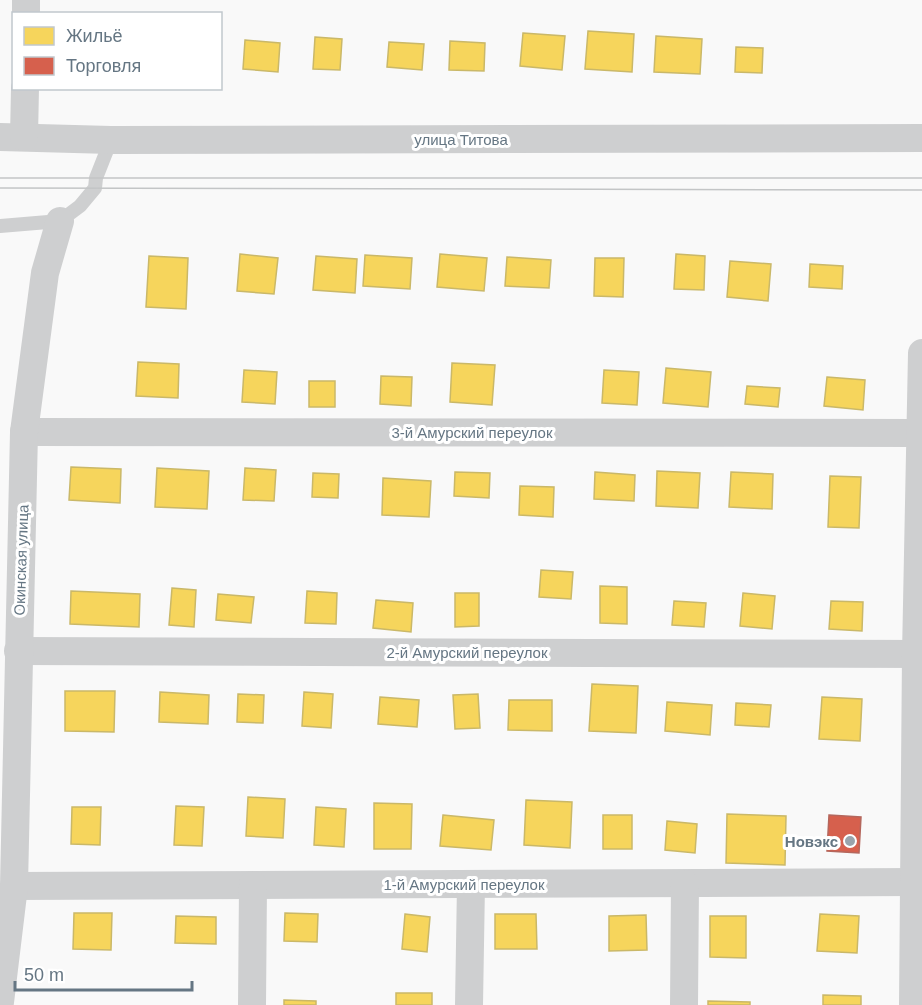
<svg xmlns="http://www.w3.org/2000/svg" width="922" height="1005" font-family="Arial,sans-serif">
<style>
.homes{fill:#f6d55c;stroke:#cab868;stroke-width:1.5}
.shops{fill:#d6604d;stroke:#b4675d;stroke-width:1.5}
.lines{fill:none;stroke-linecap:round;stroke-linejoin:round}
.lane{stroke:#cecfd0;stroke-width:14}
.street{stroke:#cecfd0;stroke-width:28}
.tram{stroke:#c3c5c6;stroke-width:1.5}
.poi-dot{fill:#99a4ac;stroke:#fff;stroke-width:2}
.labels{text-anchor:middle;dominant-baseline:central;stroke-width:6;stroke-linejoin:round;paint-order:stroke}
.street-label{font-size:15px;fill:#657683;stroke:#fff}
.poi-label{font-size:15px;font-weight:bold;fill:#657683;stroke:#fff;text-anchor:end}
</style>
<rect width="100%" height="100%" fill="#f9f9f9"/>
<!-- homes -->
<g class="homes">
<polygon points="588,31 634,34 632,72 585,69"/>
<polygon points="523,33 565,36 562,70 520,66"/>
<polygon points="656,36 702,39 700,74 654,72"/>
<polygon points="315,37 342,39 340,70 313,69"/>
<polygon points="245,40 280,43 278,72 243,69"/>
<polygon points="450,41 485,43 484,71 449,70"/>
<polygon points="389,42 424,44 422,70 387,67"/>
<polygon points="736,47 763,48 762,73 735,72"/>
<polygon points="240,254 278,258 274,294 237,291"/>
<polygon points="440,254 487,258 484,291 437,287"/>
<polygon points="676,254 705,256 704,290 674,289"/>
<polygon points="365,255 412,258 410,289 363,286"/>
<polygon points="149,256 188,258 186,309 146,307"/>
<polygon points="316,256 357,259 355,293 313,290"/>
<polygon points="507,257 551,260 549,288 505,286"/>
<polygon points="595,258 624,258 623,297 594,296"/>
<polygon points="730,261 771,264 768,301 727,297"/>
<polygon points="810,264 843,266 842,289 809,287"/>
<polygon points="138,362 179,364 178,398 136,396"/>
<polygon points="452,363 495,365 492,405 450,402"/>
<polygon points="666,368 711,372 708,407 663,403"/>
<polygon points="244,370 277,372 275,404 242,402"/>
<polygon points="604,370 639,372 637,405 602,403"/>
<polygon points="381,376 412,377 411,406 380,404"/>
<polygon points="827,377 865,380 863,410 824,406"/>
<rect x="309" y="381" width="26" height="26"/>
<polygon points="747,386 780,388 778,407 745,404"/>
<polygon points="71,467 121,469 120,503 69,500"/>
<polygon points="157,468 209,471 207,509 155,507"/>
<polygon points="245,468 276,470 274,501 243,500"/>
<polygon points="657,471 700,473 698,508 656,506"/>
<polygon points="455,472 490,473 489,498 454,496"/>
<polygon points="595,472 635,475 634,501 594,499"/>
<polygon points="731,472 773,474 772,509 729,507"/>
<polygon points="313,473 339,474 338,498 312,497"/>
<polygon points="830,476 861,477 859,528 828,527"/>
<polygon points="383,478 431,481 429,517 382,515"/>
<polygon points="520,486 554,487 553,517 519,515"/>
<polygon points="541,570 573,572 571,599 539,597"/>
<polygon points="600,586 627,587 627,624 600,623"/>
<polygon points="172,588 196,590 194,627 169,625"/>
<polygon points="71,591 140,594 139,627 70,624"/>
<polygon points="307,591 337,593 336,624 305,623"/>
<polygon points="455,593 479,593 479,626 455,627"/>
<polygon points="743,593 775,596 772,629 740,626"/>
<polygon points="218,594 254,597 251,623 216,620"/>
<polygon points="376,600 413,603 411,632 373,628"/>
<polygon points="674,601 706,603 704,627 672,625"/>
<polygon points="831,601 863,602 862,631 829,629"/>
<polygon points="592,684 638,686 636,733 589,731"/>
<polygon points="65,691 115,691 114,732 65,731"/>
<polygon points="160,692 209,695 208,724 159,722"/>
<polygon points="304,692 333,694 331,728 302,726"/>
<polygon points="238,694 264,695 263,723 237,722"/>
<polygon points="478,694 480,728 455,729 453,695"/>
<polygon points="380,697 419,700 417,727 378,724"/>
<polygon points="822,697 862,699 860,741 819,739"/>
<polygon points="509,700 552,700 552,731 508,730"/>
<polygon points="667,702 712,705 710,735 665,731"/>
<polygon points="736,703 771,705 769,727 735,725"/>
<polygon points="248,797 285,799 283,838 246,836"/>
<polygon points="526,800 572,802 570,848 524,845"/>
<polygon points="374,803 412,804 411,849 374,849"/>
<polygon points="176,806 204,807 202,846 174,845"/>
<polygon points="72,807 101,807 100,845 71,844"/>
<polygon points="316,807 346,809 344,847 314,845"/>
<polygon points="727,814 786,816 785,865 726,863"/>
<polygon points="443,815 494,820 491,850 440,846"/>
<rect x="603" y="815" width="29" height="34"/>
<polygon points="667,821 697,824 695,853 665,850"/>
<polygon points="74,913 112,913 111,950 73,949"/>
<polygon points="285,913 318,914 317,942 284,941"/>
<polygon points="405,914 430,917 427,952 402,949"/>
<polygon points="495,914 536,914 537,949 495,949"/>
<polygon points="820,914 859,916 857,953 817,951"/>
<polygon points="646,915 647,950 609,951 609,916"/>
<polygon points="176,916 216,917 216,944 175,943"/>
<polygon points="710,916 746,916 746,958 710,957"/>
<rect x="396" y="993" width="36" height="12"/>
<polygon points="823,995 861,996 861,1005 823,1005"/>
<polygon points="284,1000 316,1001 316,1005 284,1005"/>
<polygon points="708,1001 750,1002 750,1005 708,1005"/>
</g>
<!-- shops -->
<polygon class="shops" points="829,815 861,817 859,853 827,851"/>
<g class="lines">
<!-- lane -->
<polyline class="lane" points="0,226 60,221 80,206 95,188 96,178 111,140"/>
<!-- street -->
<g class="street">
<polyline points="26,14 26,0"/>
<polyline points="0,137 111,140 922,138"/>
<polyline points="24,137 25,88"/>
<polyline points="24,432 920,433"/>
<polyline points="18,651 922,654"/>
<polyline points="14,886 913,882"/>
<polyline points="0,1002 14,886 24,432 45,273 60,221"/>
<polyline points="252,1005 253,885"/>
<polyline points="469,1005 471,884"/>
<polyline points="684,1005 685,884"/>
<polyline points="913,1005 916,654 922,353"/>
</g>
<!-- tram -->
<g class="tram">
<polyline points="0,178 922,178"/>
<polyline points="0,188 922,190"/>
</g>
</g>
<!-- markers -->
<circle class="poi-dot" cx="850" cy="841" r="6"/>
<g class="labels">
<!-- street labels -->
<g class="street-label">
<text x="461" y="139">улица Титова</text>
<text x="472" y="432">3-й Амурский переулок</text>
<text transform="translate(21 560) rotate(-88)">Окинская улица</text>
<text x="467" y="652">2-й Амурский переулок</text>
<text x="464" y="884">1-й Амурский переулок</text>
</g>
<!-- poi labels -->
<g class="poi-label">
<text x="838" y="841">Новэкс</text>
</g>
</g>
<!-- legend -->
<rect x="12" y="12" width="210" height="78" fill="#ffffff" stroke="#c1c8cd" stroke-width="1.5"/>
<rect x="24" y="27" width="30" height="18" fill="#f6d55c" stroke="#c1c8cd" stroke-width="1.5"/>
<text x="66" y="42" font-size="18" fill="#657683">Жильё</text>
<rect x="24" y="57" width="30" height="18" fill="#d6604d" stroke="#c1c8cd" stroke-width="1.5"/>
<text x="66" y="72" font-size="18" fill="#657683">Торговля</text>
<!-- scale -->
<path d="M15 981v9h177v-9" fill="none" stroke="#657683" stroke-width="3"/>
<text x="24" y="981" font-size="18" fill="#657683" stroke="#ffffff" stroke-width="4.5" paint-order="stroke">50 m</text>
</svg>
